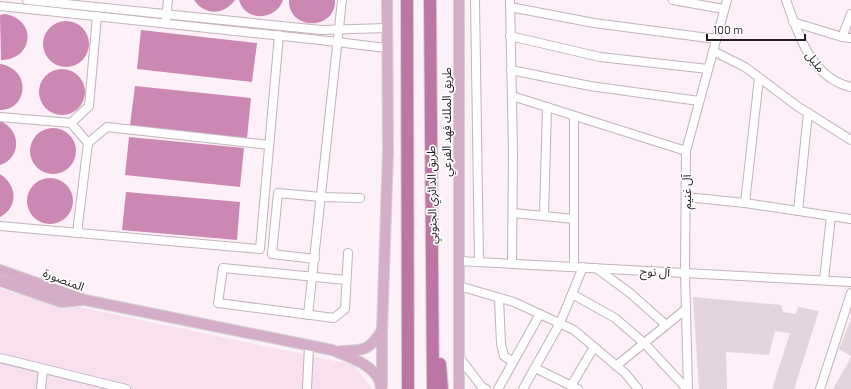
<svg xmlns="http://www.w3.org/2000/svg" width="851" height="389" font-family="Barlow,'Noto Sans Arabic',sans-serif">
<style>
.built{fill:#f8e0ee}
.water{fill:#ca88b2}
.building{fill:#e4d4dd}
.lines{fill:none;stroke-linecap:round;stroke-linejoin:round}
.minor-casing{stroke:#c2b2bc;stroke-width:10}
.major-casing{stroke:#d3d2d3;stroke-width:12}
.highway-casing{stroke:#d3d2d3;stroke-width:14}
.minor{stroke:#fff;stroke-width:8}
.major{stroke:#d6adc8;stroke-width:10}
.highway{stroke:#bb76a3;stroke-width:12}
.labels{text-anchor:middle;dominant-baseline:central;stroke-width:3.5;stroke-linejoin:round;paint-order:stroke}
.street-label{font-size:12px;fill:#241e22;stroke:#fff}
</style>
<rect width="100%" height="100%" fill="#fdf0f8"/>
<!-- built -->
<polygon class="built" points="0,288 13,293 354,365 372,389 0,389"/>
<!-- water -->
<g class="water">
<path d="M 194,0 L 235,0 C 224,15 205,16 194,0 Z"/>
<path d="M 239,0 L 283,0 C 276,21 245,22 239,0 Z"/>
<path d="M 289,0 L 335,0 C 336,31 288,31 289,0 Z"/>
<path d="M 5,14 C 38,20 33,60 1,60 L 0,15 Z"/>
<circle cx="66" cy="44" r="23"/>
<polygon points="141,30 257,43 252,82 137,69"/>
<path d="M 0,64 C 32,69 28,110 0,110 Z"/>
<circle cx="62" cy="92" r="23"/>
<polygon points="135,86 251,98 247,138 130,125"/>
<path d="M 0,121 C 21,129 22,158 0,165 Z"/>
<circle cx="53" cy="151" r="23"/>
<polygon points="129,137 244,148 240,187 125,175"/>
<path d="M 0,174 C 17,185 19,207 0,217 Z"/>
<circle cx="50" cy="201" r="23"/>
<polygon points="126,192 240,202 237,240 122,230"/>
</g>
<!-- building -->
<g class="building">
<polygon points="693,297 781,305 783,312 796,314 798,307 819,311 794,389 772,389 790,333 775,331 769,355 726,352 727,389 699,389"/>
<polygon points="851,319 851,356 839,349"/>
<polygon points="851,357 851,389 833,389"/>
</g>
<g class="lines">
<defs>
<g id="minor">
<polyline points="27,0 321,30 386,28"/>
<polyline points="475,0 479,262"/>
<polyline points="510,0 513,152 512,264"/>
<polyline points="673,0 724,9"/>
<path d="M 786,0 C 798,34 811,78 851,87"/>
<polyline points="0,6 320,40 386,48"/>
<polyline points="510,7 594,23 716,39"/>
<polyline points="166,19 168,0"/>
<polyline points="793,22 842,37 851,38"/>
<polyline points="510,36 600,57 708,69"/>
<polyline points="842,37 851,14"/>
<polyline points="713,51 745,67 797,106 851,140"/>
<polyline points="511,70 590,86 699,101"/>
<polyline points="512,96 686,151"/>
<polyline points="0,117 71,123 89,106 97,16"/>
<polyline points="71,123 88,143 77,233"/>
<polyline points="88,143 107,127 269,145"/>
<polyline points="686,197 745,203 851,219"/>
<polyline points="745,203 759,78"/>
<polyline points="798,211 808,113"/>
<polyline points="513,213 574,219"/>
<polyline points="544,216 547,107"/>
<polyline points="0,226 260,249 279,35"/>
<polyline points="315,259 272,254 278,193 321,197 360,198"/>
<polyline points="459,261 851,282"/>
<polyline points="574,267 574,116"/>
<polyline points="596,268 630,293 666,325"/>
<polyline points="346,280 223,268 218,303 334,318 345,309 348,253"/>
<polyline points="824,280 831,216"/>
<polyline points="459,286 514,302 574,330 625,373 638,389"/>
<polyline points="572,294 615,318 644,343 687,389"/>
<polyline points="499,298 501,344 504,356 513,362"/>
<polyline points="308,315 342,0"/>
<polyline points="459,357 482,387 486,389"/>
<polyline points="0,358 126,389"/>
<polyline points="616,366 686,309"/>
<polyline points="535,368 578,389"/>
<polyline points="571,386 594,347"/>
<polyline points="41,389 43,369"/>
<polyline points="307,389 309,346"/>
<polyline points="498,389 540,314"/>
<polyline points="523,389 560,323 583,267"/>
<polyline points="688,389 685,273 686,151 727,0"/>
<polyline points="820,389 851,293"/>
</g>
<g id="major">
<path d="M 0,270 L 85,300 L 332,350 C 347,356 372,364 379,380 C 380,382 381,386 381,389"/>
<polyline points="0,281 61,302 83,300"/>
<path d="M 341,351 C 364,351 370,350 382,330"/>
<polyline points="382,386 382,330 388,152 387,0"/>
<polyline points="459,389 459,0"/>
</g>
<g id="highway">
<polyline points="407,0 408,389"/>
<polyline points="430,0 433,389"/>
<polyline points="440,364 442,389"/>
</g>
</defs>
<!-- minor casing -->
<use href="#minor" class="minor-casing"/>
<!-- major casing -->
<use href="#major" class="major-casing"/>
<!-- highway casing -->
<use href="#highway" class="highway-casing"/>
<!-- minor -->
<use href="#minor" class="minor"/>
<!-- major -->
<use href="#major" class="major"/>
<!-- highway -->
<use href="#highway" class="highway"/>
</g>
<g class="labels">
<!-- street labels -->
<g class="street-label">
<text transform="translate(816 61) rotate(52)">مليل</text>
<text transform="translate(446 122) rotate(-90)">طريق الملك فهد الفرعي</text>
<text transform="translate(686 192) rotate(-90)">آل غنيم</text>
<text transform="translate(431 195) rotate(-91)">طريق الدائري الجنوبي</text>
<text transform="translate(655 271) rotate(3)">آل نوح</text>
<text transform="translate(64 279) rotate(21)">المنصورة</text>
</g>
</g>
<!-- scale -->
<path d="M707 34v6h98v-6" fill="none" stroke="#241e22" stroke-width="2"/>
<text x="713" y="34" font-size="12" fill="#241e22" stroke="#ffffff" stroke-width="3" paint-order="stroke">100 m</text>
</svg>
